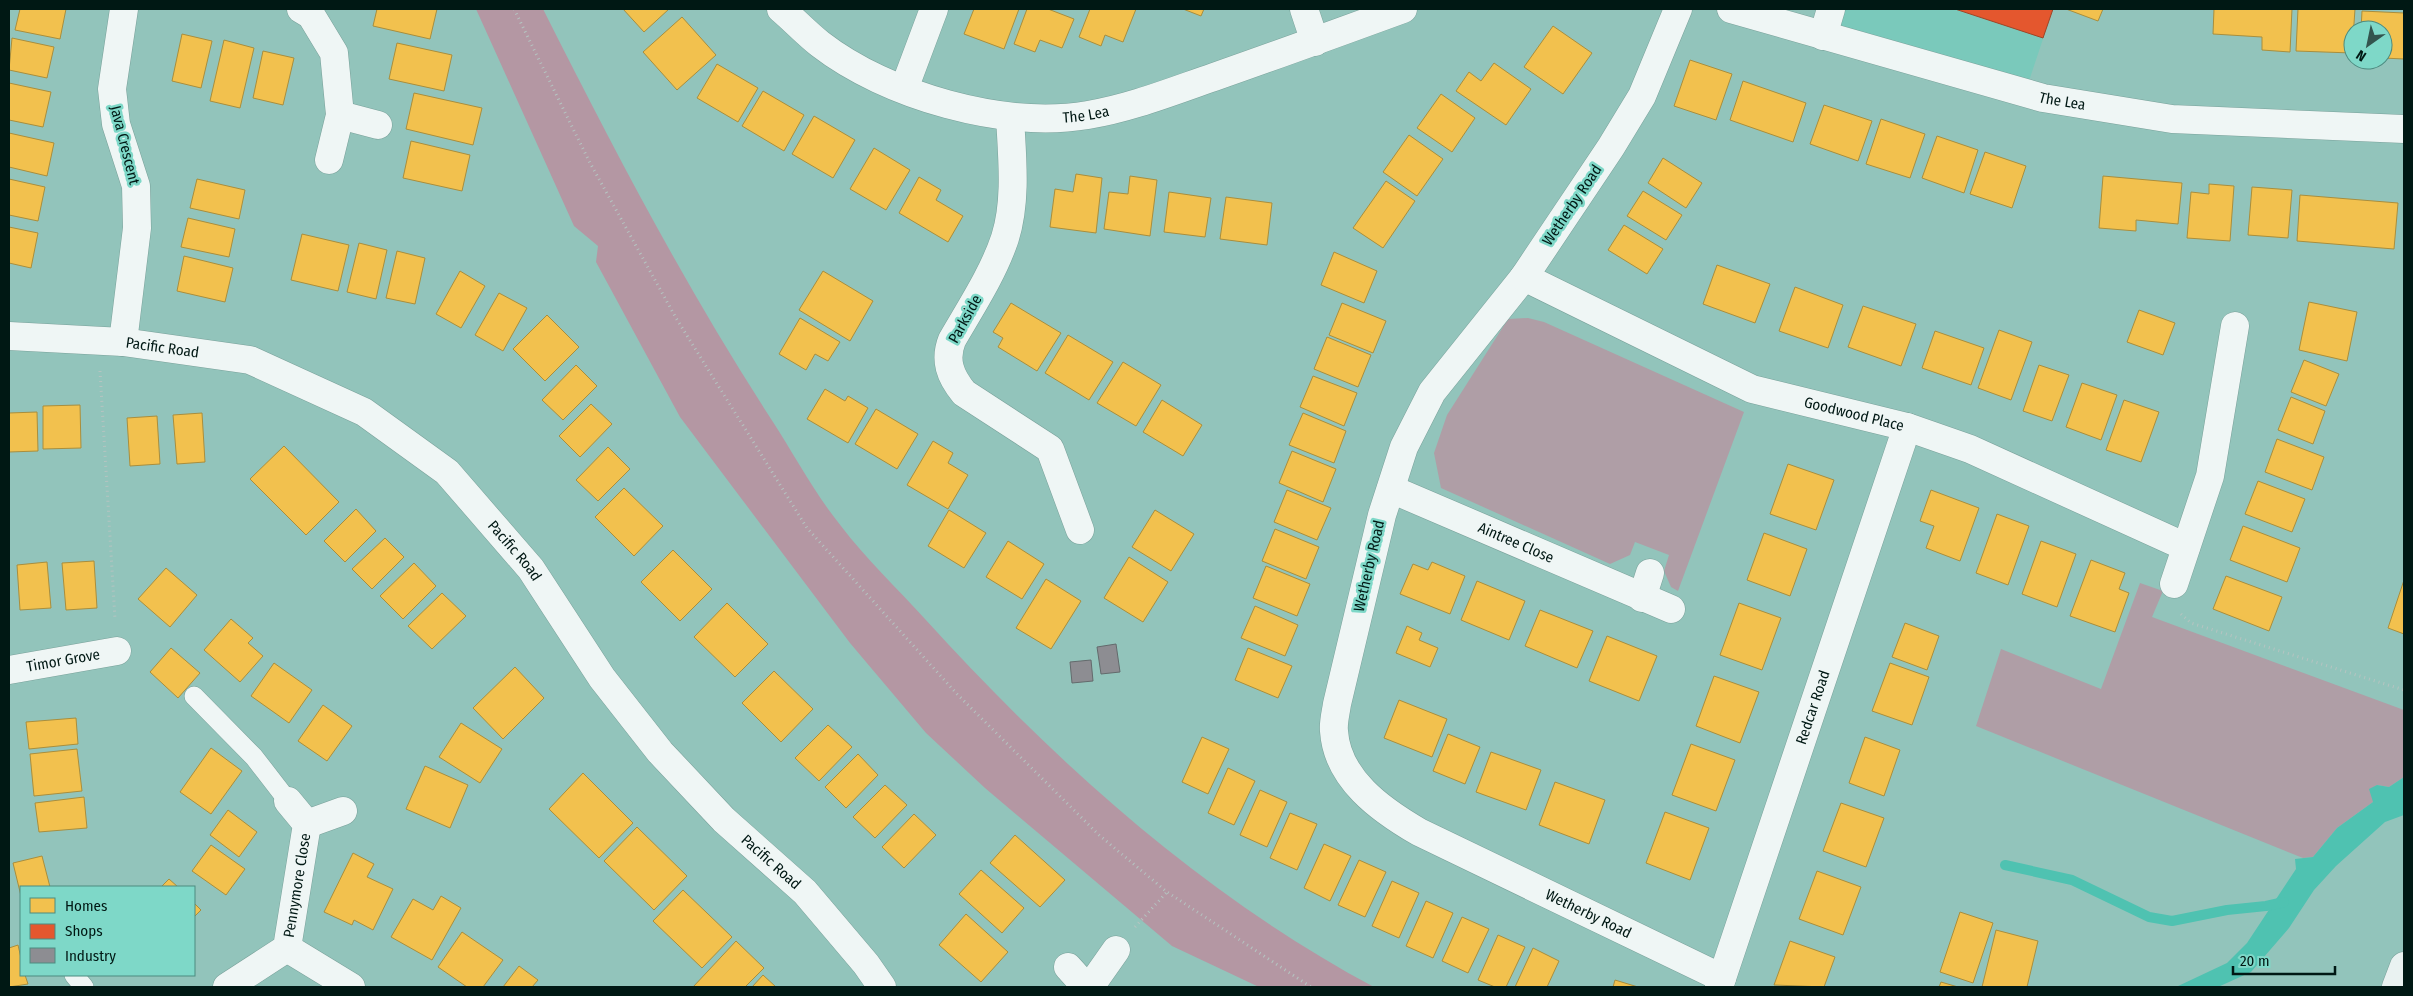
<svg xmlns="http://www.w3.org/2000/svg" width="2413" height="996" font-family="'Fira Sans Condensed',sans-serif">
<style>
.built{fill:#7ac9bb}
.green{fill:#af9ea6}
.forest{fill:#b497a3}
.water{fill:#4fc2b1}
.homes{fill:#f2c14e;stroke:#a98e3d}
.shops{fill:#e4572e;stroke:#a04426}
.industry{fill:#8d8d92;stroke:#636a6c}
.lines{fill:none;stroke-linecap:round;stroke-linejoin:round}
.stream{stroke:#4fc2b1;stroke-width:10}
.lane-casing{stroke:#79a19a;stroke-width:20}
.street-casing{stroke:#79a19a;stroke-width:29}
.secondary-casing{stroke:#79a19a;stroke-width:29}
.path{stroke:#b5c4c1;stroke-width:3;stroke-dasharray:1 4;stroke-linecap:butt}
.lane{stroke:#eff6f5;stroke-width:19}
.street{stroke:#eff6f5;stroke-width:28}
.secondary{stroke:#e9f2f1;stroke-width:28}
.labels{text-anchor:middle;dominant-baseline:central;stroke-width:5;stroke-linejoin:round;paint-order:stroke}
.street-label{font-size:15px;fill:#001814;stroke:#7ed8c8}
</style>
<rect width="100%" height="100%" fill="#92c4bb"/>
<!-- built -->
<polygon class="built" points="1831,9 2053,9 2025,93 1823,36"/>
<!-- green -->
<g class="green">
<polygon points="1528,318 1544,322 1744,412 1678,591 1671,587 1664,571 1669,555 1635,542 1630,555 1610,564 1441,488 1434,453 1447,415 1508,319"/>
<polygon points="2140,583 2163,591 2152,617 2404,710 2404,777 2389,787 2377,785 2373,802 2337,828 2313,857 2303,858 1976,726 2001,649 2101,689"/>
</g>
<!-- forest -->
<path class="forest" d="M 476,9 L 543,9 C 614,150 687,290 773,422 C 795,456 815,494 841,526 C 866,559 897,588 925,619 C 1056,763 1202,895 1374,987 L 1259,987 L 1172,946 L 985,788 L 926,733 L 850,643 L 680,417 L 596,262 L 598,246 L 574,226 Z"/>
<!-- water -->
<polygon class="water" points="2404,777 2404,815 2385,822 2336,866 2314,890 2289,928 2251,972 2218,987 2176,987 2227,963 2247,943 2296,869 2295,859 2313,857 2337,828 2373,802 2369,789 2377,785 2389,787"/>
<!-- homes -->
<g class="homes">
<polygon points="20,9 66,9 60,39 15,30"/>
<polygon points="377,9 437,9 430,39 373,26"/>
<polygon points="623,9 669,9 644,32"/>
<polygon points="974,9 1019,9 1004,49 964,34"/>
<polygon points="1027,9 1048,9 1074,19 1062,48 1040,40 1035,52 1014,44"/>
<polygon points="1090,9 1136,9 1123,42 1105,35 1101,46 1079,37"/>
<polygon points="1183,9 1204,9 1201,16"/>
<polygon points="2066,9 2103,9 2098,21"/>
<polygon points="2214,9 2292,9 2290,52 2262,50 2262,37 2213,34"/>
<polygon points="2298,9 2355,9 2352,53 2296,51"/>
<polygon points="2362,11 2404,13 2404,59 2383,58 2383,30 2361,30"/>
<polygon points="682,17 716,55 677,90 643,52"/>
<polygon points="1553,26 1592,53 1563,94 1524,67"/>
<polygon points="182,34 212,41 201,88 172,81"/>
<polygon points="12,38 54,47 47,78 9,70"/>
<polygon points="224,40 254,48 240,108 210,101"/>
<polygon points="397,43 452,55 444,91 389,79"/>
<polygon points="263,51 294,58 283,105 253,98"/>
<polygon points="1690,60 1732,74 1716,120 1674,106"/>
<polygon points="1494,63 1531,89 1506,125 1456,91 1469,72 1481,81"/>
<polygon points="717,64 758,88 738,122 697,98"/>
<polygon points="1743,81 1806,103 1793,142 1730,120"/>
<polygon points="9,83 51,92 43,127 9,120"/>
<polygon points="763,91 804,115 784,151 742,126"/>
<polygon points="414,93 482,108 473,145 406,129"/>
<polygon points="1441,94 1475,118 1452,152 1417,128"/>
<polygon points="1824,105 1872,121 1858,161 1810,144"/>
<polygon points="814,116 855,140 833,178 792,154"/>
<polygon points="1881,119 1925,134 1910,178 1866,164"/>
<polygon points="9,133 54,143 47,176 9,167"/>
<polygon points="1409,135 1443,159 1417,196 1383,172"/>
<polygon points="1937,136 1978,150 1964,193 1922,178"/>
<polygon points="411,141 470,155 462,191 403,178"/>
<polygon points="874,148 910,170 886,210 850,189"/>
<polygon points="1985,152 2026,166 2012,208 1970,194"/>
<polygon points="1663,158 1702,183 1686,208 1648,183"/>
<polygon points="1076,174 1102,178 1096,233 1050,227 1055,189 1073,192"/>
<polygon points="1130,176 1157,180 1150,236 1104,229 1109,192 1128,194"/>
<polygon points="2103,176 2182,183 2178,224 2136,220 2136,231 2099,228"/>
<polygon points="919,177 941,190 936,200 963,216 948,242 899,213"/>
<polygon points="9,179 45,187 38,221 9,215"/>
<polygon points="197,179 245,190 239,219 190,208"/>
<polygon points="1386,181 1415,201 1383,248 1353,228"/>
<polygon points="2209,184 2234,186 2230,241 2187,238 2191,192 2209,194"/>
<polygon points="2252,187 2292,190 2288,238 2248,235"/>
<polygon points="1643,191 1682,215 1666,240 1627,216"/>
<polygon points="1169,192 1211,198 1205,237 1164,232"/>
<polygon points="2300,195 2398,203 2394,249 2297,241"/>
<polygon points="1226,197 1272,203 1267,245 1220,239"/>
<polygon points="188,218 235,229 229,257 181,247"/>
<polygon points="1624,225 1663,249 1647,274 1608,250"/>
<polygon points="9,227 38,233 31,268 9,263"/>
<polygon points="302,234 349,245 338,291 291,280"/>
<polygon points="359,243 387,250 376,299 347,292"/>
<polygon points="397,251 425,258 415,304 386,298"/>
<polygon points="1334,252 1377,271 1364,303 1321,285"/>
<polygon points="184,256 233,268 225,302 177,291"/>
<polygon points="1717,265 1770,284 1755,323 1703,304"/>
<polygon points="460,271 485,286 461,328 436,314"/>
<polygon points="823,271 873,301 850,341 799,310"/>
<polygon points="1795,287 1843,305 1828,348 1779,331"/>
<polygon points="499,293 527,308 503,351 475,335"/>
<polygon points="2309,302 2357,312 2347,361 2299,350"/>
<polygon points="1011,303 1061,333 1037,371 998,347 1003,338 993,332"/>
<polygon points="1342,303 1386,321 1373,353 1329,335"/>
<polygon points="1863,306 1916,324 1901,366 1848,347"/>
<polygon points="2139,310 2175,323 2163,355 2127,342"/>
<polygon points="547,315 579,347 545,381 513,349"/>
<polygon points="800,318 840,342 828,361 815,354 806,370 779,354"/>
<polygon points="1999,330 2032,342 2011,400 1978,388"/>
<polygon points="1935,331 1984,348 1971,385 1922,368"/>
<polygon points="1068,335 1113,362 1089,400 1045,373"/>
<polygon points="1327,337 1371,355 1358,387 1314,369"/>
<polygon points="2304,360 2339,374 2326,406 2291,392"/>
<polygon points="1123,362 1161,385 1136,426 1097,403"/>
<polygon points="576,365 597,386 563,420 542,400"/>
<polygon points="2039,365 2069,375 2052,421 2023,411"/>
<polygon points="1313,376 1357,393 1344,426 1300,407"/>
<polygon points="2082,383 2117,395 2101,440 2066,427"/>
<polygon points="825,389 845,401 848,396 868,408 848,443 807,419"/>
<polygon points="2291,397 2325,411 2313,444 2278,430"/>
<polygon points="1162,400 1202,425 1183,456 1143,432"/>
<polygon points="2124,400 2159,412 2141,462 2106,450"/>
<polygon points="591,404 612,424 580,457 559,436"/>
<polygon points="80,405 81,448 43,449 43,406"/>
<polygon points="876,409 918,434 897,469 855,444"/>
<polygon points="37,412 38,451 9,452 9,413"/>
<polygon points="202,413 205,462 177,464 173,415"/>
<polygon points="1303,413 1346,431 1334,463 1289,445"/>
<polygon points="157,416 160,464 130,466 127,418"/>
<polygon points="2277,439 2324,457 2312,490 2265,472"/>
<polygon points="933,441 953,453 948,463 968,475 948,509 907,485"/>
<polygon points="284,446 339,502 306,535 250,479"/>
<polygon points="608,447 630,469 598,501 576,480"/>
<polygon points="1292,451 1336,469 1323,502 1279,483"/>
<polygon points="1788,464 1834,480 1816,530 1770,514"/>
<polygon points="2258,481 2305,499 2292,532 2245,514"/>
<polygon points="624,488 663,526 634,556 595,517"/>
<polygon points="1287,490 1331,508 1317,540 1274,522"/>
<polygon points="1931,490 1979,508 1960,561 1926,548 1934,526 1920,521"/>
<polygon points="356,509 376,531 345,562 324,541"/>
<polygon points="949,510 986,533 964,568 928,546"/>
<polygon points="1155,510 1194,534 1171,571 1132,547"/>
<polygon points="1997,514 2029,526 2008,585 1976,573"/>
<polygon points="2243,526 2300,548 2287,582 2230,560"/>
<polygon points="1275,529 1319,547 1306,579 1262,561"/>
<polygon points="1764,533 1807,549 1790,596 1747,580"/>
<polygon points="385,538 404,557 372,589 352,569"/>
<polygon points="1008,541 1044,564 1022,599 986,577"/>
<polygon points="2041,541 2076,554 2057,607 2022,594"/>
<polygon points="673,550 712,589 680,621 641,582"/>
<polygon points="1129,557 1168,582 1143,622 1104,598"/>
<polygon points="2091,560 2125,573 2119,589 2129,593 2115,632 2070,616"/>
<polygon points="94,561 97,608 66,610 62,563"/>
<polygon points="47,562 51,608 20,610 17,565"/>
<polygon points="1432,562 1465,576 1450,614 1400,594 1413,564 1428,570"/>
<polygon points="414,563 436,586 403,619 380,596"/>
<polygon points="1266,566 1310,584 1297,616 1253,598"/>
<polygon points="166,568 197,595 170,627 138,599"/>
<polygon points="2226,576 2282,597 2269,631 2213,609"/>
<polygon points="1046,579 1081,601 1051,649 1016,628"/>
<polygon points="2404,580 2404,634 2388,628"/>
<polygon points="1477,581 1525,601 1509,640 1461,620"/>
<polygon points="442,593 466,616 432,649 408,626"/>
<polygon points="727,603 768,644 735,677 694,637"/>
<polygon points="1739,603 1781,618 1762,670 1720,655"/>
<polygon points="1255,606 1298,625 1285,656 1241,638"/>
<polygon points="1540,610 1593,631 1577,668 1525,646"/>
<polygon points="231,619 253,638 248,643 263,656 240,682 204,650"/>
<polygon points="1905,623 1939,636 1927,670 1892,657"/>
<polygon points="1407,626 1422,633 1419,640 1438,648 1430,667 1396,653"/>
<polygon points="1607,636 1657,656 1639,701 1589,681"/>
<polygon points="171,648 200,673 178,698 150,672"/>
<polygon points="1248,648 1292,666 1278,698 1235,680"/>
<polygon points="274,663 312,690 289,723 251,696"/>
<polygon points="1890,663 1929,677 1912,725 1872,711"/>
<polygon points="515,667 544,698 503,739 473,708"/>
<polygon points="774,671 813,709 781,742 742,703"/>
<polygon points="1714,676 1759,692 1740,743 1696,726"/>
<polygon points="1399,700 1447,719 1432,757 1384,738"/>
<polygon points="323,705 352,726 327,761 298,741"/>
<polygon points="76,718 78,744 29,749 26,722"/>
<polygon points="461,723 502,749 480,783 439,757"/>
<polygon points="828,725 852,747 819,781 795,758"/>
<polygon points="1448,734 1480,747 1465,784 1433,771"/>
<polygon points="1202,737 1229,749 1208,794 1182,782"/>
<polygon points="1865,737 1900,750 1884,796 1849,783"/>
<polygon points="1691,744 1735,760 1716,811 1672,795"/>
<polygon points="211,748 242,771 211,814 180,792"/>
<polygon points="77,749 82,791 34,796 30,754"/>
<polygon points="1491,752 1541,770 1526,810 1476,792"/>
<polygon points="858,754 878,775 846,808 825,787"/>
<polygon points="425,766 468,785 450,828 406,809"/>
<polygon points="1228,768 1255,781 1234,825 1208,813"/>
<polygon points="583,773 633,823 599,858 549,809"/>
<polygon points="1555,782 1605,800 1589,844 1539,825"/>
<polygon points="885,785 907,805 875,838 853,817"/>
<polygon points="1260,790 1287,802 1267,847 1240,835"/>
<polygon points="84,797 87,828 39,832 35,803"/>
<polygon points="1841,803 1884,818 1866,867 1823,851"/>
<polygon points="228,810 257,832 239,857 210,835"/>
<polygon points="1665,812 1709,828 1690,880 1646,863"/>
<polygon points="1290,813 1317,824 1297,870 1270,858"/>
<polygon points="914,814 936,835 904,868 882,847"/>
<polygon points="637,827 687,876 654,910 604,861"/>
<polygon points="1015,835 1065,880 1040,907 990,863"/>
<polygon points="1324,844 1351,856 1330,901 1304,888"/>
<polygon points="211,845 245,869 226,895 192,871"/>
<polygon points="353,853 374,864 367,877 393,889 373,930 354,920 352,925 324,912"/>
<polygon points="42,856 50,887 21,887 21,896 13,863"/>
<polygon points="1359,860 1386,872 1365,917 1338,905"/>
<polygon points="981,870 1024,908 1002,933 959,894"/>
<polygon points="1817,871 1861,887 1843,935 1799,919"/>
<polygon points="169,879 178,887 161,887"/>
<polygon points="1392,881 1419,893 1399,938 1372,926"/>
<polygon points="683,890 732,937 702,968 653,921"/>
<polygon points="441,896 461,908 432,960 391,937 413,899 433,910"/>
<polygon points="1426,901 1453,913 1433,958 1406,946"/>
<polygon points="194,903 201,910 194,917"/>
<polygon points="1960,912 1993,923 1973,983 1940,972"/>
<polygon points="966,914 1008,952 981,982 939,945"/>
<polygon points="1462,917 1489,929 1468,973 1442,961"/>
<polygon points="1996,930 2038,941 2027,987 1982,987"/>
<polygon points="462,932 503,960 483,987 467,987 438,967"/>
<polygon points="1498,935 1525,947 1506,987 1495,987 1478,980"/>
<polygon points="736,941 764,968 745,987 693,987"/>
<polygon points="1790,941 1835,957 1824,987 1774,985"/>
<polygon points="18,945 21,958 21,975 25,975 28,984 9,987 9,948"/>
<polygon points="1533,948 1559,961 1547,987 1515,987"/>
<polygon points="519,966 538,980 532,987 503,987"/>
<polygon points="763,975 776,987 752,987"/>
<polygon points="1615,980 1638,987 1613,987"/>
<polygon points="1941,982 1958,987 1939,987"/>
</g>
<!-- shops -->
<polygon class="shops" points="1955,9 2053,9 2043,38"/>
<!-- industry -->
<g class="industry">
<polygon points="1116,644 1120,672 1101,674 1097,647"/>
<polygon points="1091,660 1093,681 1072,683 1070,662"/>
</g>
<g class="lines">
<!-- stream -->
<polyline class="stream" points="2005,865 2072,880 2149,917 2172,921 2227,910 2266,906 2284,902"/>
<defs>
<g id="lane">
<polyline points="194,696 254,757 288,801"/>
<polyline points="74,975 84,987"/>
</g>
<g id="street">
<polyline points="301,9 311,15 334,53 340,115 329,160"/>
<path id="s1" d="M 781,9 C 794,20 806,33 820,44 C 887,96 1004,129 1088,115 C 1131,108 1173,91 1214,77 C 1277,55 1340,32 1403,9"/>
<polyline points="1304,9 1315,42"/>
<path id="s2" d="M 1678,9 L 1642,96 L 1611,147 L 1524,277 L 1432,392 L 1404,447 L 1382,515 L 1337,704 C 1336,712 1333,722 1334,731 C 1337,779 1381,810 1419,832 L 1722,978"/>
<path id="s3" d="M 1731,9 L 2043,98 L 2172,119 L 2404,129"/>
<polyline points="1823,36 1831,9"/>
<polyline points="904,89 934,9"/>
<polyline points="340,115 378,125"/>
<path d="M 1010,117 C 1012,156 1017,200 1005,238 C 993,274 971,307 952,340 C 944,360 950,376 964,393 L 1050,449 L 1080,530"/>
<path id="s4" d="M 1524,277 L 1752,389 L 1907,427 L 1970,449 L 2186,547"/>
<path id="s5" d="M 9,336 L 123,342 L 250,360 L 364,412 L 447,472 L 531,569 L 602,678 L 660,752 L 724,820 L 805,892 L 866,964 L 882,987"/>
<polyline points="123,342 137,228 136,186 116,124 112,89 124,9"/>
<path id="s6" d="M 1391,489 L 1671,609"/>
<polyline points="2174,584 2210,476 2235,326"/>
<polyline points="1642,598 1650,573"/>
<path id="s7" d="M 9,670 L 117,651"/>
<polyline points="307,824 343,811"/>
<polyline points="287,948 351,987"/>
<polyline points="1068,967 1086,987"/>
<path id="s8" d="M 227,987 L 287,948 L 307,824 L 288,801"/>
<polyline points="1090,987 1116,950"/>
<path id="s9" d="M 1719,987 L 1907,427"/>
</g>
<polyline id="secondary" points="2396,987 2404,966"/>
</defs>
<!-- lane casing -->
<use href="#lane" class="lane-casing"/>
<!-- street casing -->
<use href="#street" class="street-casing"/>
<!-- secondary casing -->
<use href="#secondary" class="secondary-casing"/>
<!-- path -->
<g class="path">
<polyline points="514,9 589,161 676,318 807,528 957,694 1099,835 1167,892 1311,987"/>
<polyline points="100,371 115,619"/>
<polyline points="2181,614 2191,623 2404,690"/>
<polyline points="1135,927 1167,892"/>
</g>
<!-- lane -->
<use href="#lane" class="lane"/>
<!-- street -->
<use href="#street" class="street"/>
<!-- secondary -->
<use href="#secondary" class="secondary"/>
</g>
<g class="labels">
<!-- street labels -->
<g class="street-label">
<text stroke="none"><textPath href="#s3" startOffset="344">The Lea</textPath></text>
<text stroke="none"><textPath href="#s1" startOffset="334">The Lea</textPath></text>
<text transform="translate(125 145) rotate(76)">Java Crescent</text>
<text transform="translate(1572 205) rotate(-56)">Wetherby Road</text>
<text transform="translate(965 319) rotate(-61)">Parkside</text>
<text stroke="none"><textPath href="#s5" startOffset="154">Pacific Road</textPath></text>
<text stroke="none"><textPath href="#s4" startOffset="359">Goodwood Place</textPath></text>
<text stroke="none"><textPath href="#s6" startOffset="136">Aintree Close</textPath></text>
<text stroke="none"><textPath href="#s5" startOffset="574">Pacific Road</textPath></text>
<text transform="translate(1369 566) rotate(-77)">Wetherby Road</text>
<text stroke="none"><textPath href="#s7" startOffset="55">Timor Grove</textPath></text>
<text stroke="none"><textPath href="#s9" startOffset="295">Redcar Road</textPath></text>
<text stroke="none"><textPath href="#s5" startOffset="979">Pacific Road</textPath></text>
<text stroke="none"><textPath href="#s8" startOffset="135">Pennymore Close</textPath></text>
<text stroke="none"><textPath href="#s2" startOffset="1138">Wetherby Road</textPath></text>
</g>
</g>
<!-- border -->
<rect width="2413" height="996" fill="none" stroke="#001814" stroke-width="20"/>
<!-- legend -->
<rect x="20" y="886" width="175" height="90" fill="#7ed8c8" stroke="#4c8b80"/>
<rect x="30" y="898" width="25" height="15" fill="#f2c14e" stroke="#4c8b80"/>
<text x="65" y="911" font-size="15" fill="#001814">Homes</text>
<rect x="30" y="924" width="25" height="15" fill="#e4572e" stroke="#4c8b80"/>
<text x="65" y="936" font-size="15" fill="#001814">Shops</text>
<rect x="30" y="948" width="25" height="15" fill="#8d8d92" stroke="#4c8b80"/>
<text x="65" y="961" font-size="15" fill="#001814">Industry</text>
<!-- north arrow -->
<g transform="translate(2368 45) rotate(213)"><circle r="24" fill="#7ed8c8" stroke="#4c8b80"/>
<path d="M0-4L9 19L0 12L-9 19Z" fill="#33544e"/>
<text y="-8" font-size="14" font-weight="bold" text-anchor="middle" fill="#001814">N</text>
</g>
<!-- scale -->
<path d="M2233 966v8h102v-8" fill="none" stroke="#001814" stroke-width="2.5"/>
<text x="2240" y="966" font-size="15" fill="#001814" stroke="#7ed8c8" stroke-width="4" paint-order="stroke">20 m</text>
</svg>
